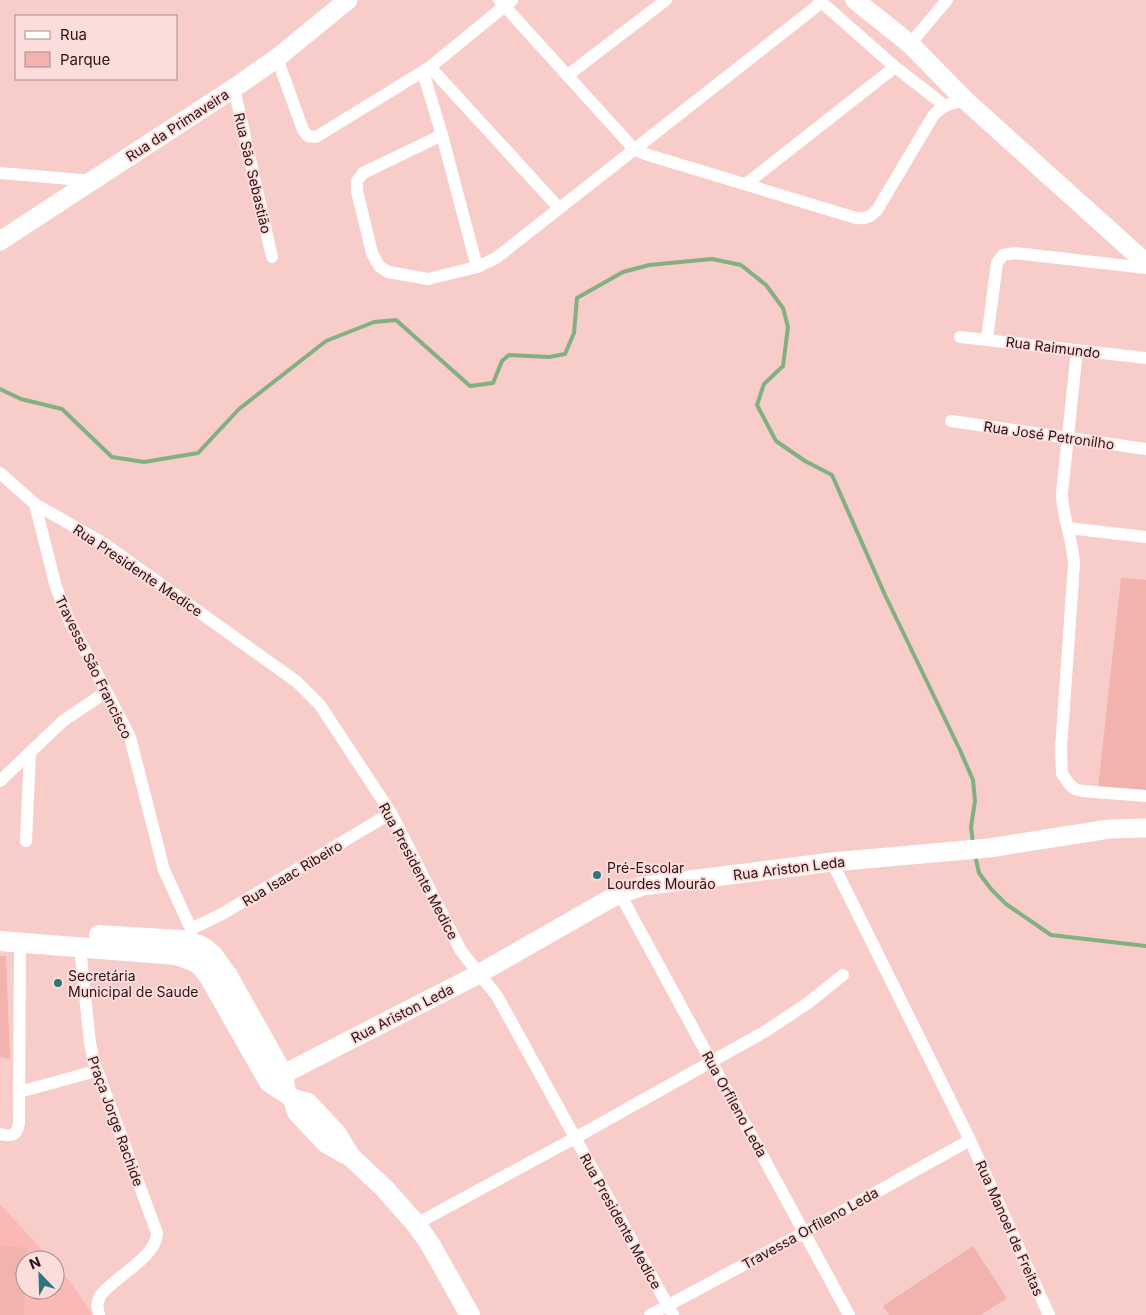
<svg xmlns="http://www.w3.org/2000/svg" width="1146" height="1315" font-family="Inter,sans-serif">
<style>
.built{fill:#fab9b5}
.green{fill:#f2b2ae}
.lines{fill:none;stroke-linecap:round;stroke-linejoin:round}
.stream{stroke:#83b081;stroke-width:4}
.street{stroke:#fff;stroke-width:12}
.secondary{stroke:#fff;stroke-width:19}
.primary{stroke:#fff;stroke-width:20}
.poi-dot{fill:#2d767d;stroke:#fbdddb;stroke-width:2}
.labels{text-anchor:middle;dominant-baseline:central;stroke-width:4;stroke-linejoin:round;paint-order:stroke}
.street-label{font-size:14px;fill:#2c1212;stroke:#fbdddb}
.poi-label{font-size:14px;fill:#2c1212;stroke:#fbdddb;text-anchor:start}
</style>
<rect width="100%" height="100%" fill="#f8ccc8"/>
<!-- built -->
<polygon class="built" points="0,1204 51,1260 25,1260 25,1290 55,1290 55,1265 71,1283 93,1315 0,1315"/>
<!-- green -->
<g class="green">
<polygon points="1121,578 1146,580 1146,794 1098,789"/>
<polygon points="0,956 6,956 10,1059 0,1057"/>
<polygon points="0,1246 28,1248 27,1260 25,1260 24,1315 0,1315"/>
<polygon points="973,1246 1007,1298 981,1315 889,1315 883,1306"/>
</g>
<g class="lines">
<!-- stream -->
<g class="stream">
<polyline points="0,389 21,399 62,409 112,457 144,462 198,453 239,409 326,341 374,322 396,320 470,386 493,383 502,361 509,355 549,357 565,354 574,333 577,298 623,272 649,265 712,259 741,265 766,285 783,308 788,327 783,366 764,384 757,405 776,441 805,461 832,475 885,595 959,748 973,780 975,801 971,827 973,843"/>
<polyline points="975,855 979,873 991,889 1006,904 1051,935 1146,946"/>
</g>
<!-- street -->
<g class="street">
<path d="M 499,0 L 634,149 L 645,154 L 856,218 C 865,219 871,217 877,210 L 933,116 C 942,105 952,103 965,100"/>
<polyline points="819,0 895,67 944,105"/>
<polyline points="910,44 947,0"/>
<polyline points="277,58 303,130 308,136 316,137 430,67 512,0"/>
<polyline points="430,67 559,208"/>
<polyline points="423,72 442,135 477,267"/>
<polyline points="568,75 666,0"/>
<polyline points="234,88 272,257"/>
<polyline points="442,135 363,173 357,181 357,191 372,253 379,266 388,272 428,279 477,267 496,258 822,2"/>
<polyline points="0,173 93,181"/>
<polyline points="746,184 895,67"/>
<polyline points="960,337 1146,358"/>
<polyline points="987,339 997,263 1003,255 1015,253 1146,268"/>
<path d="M 1077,350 L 1062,493 C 1062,517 1073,539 1074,564 L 1061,749 L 1062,774 L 1070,785 L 1075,789 L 1082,791 L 1146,796"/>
<polyline points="951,421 1146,449"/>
<polyline points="0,473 35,504 56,587 69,620 130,737 164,870 191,929 190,942 188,948"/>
<polyline points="35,504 103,543 297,682 320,705 391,813 461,951 497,996 673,1315"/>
<polyline points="1068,528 1146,537"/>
<polyline points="0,781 63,721 106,692"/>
<polyline points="26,841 30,752"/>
<polyline points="832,862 970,1140 1049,1315"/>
<polyline points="620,894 849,1315"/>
<polyline points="191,929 222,914 391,813"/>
<path d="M 80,947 L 90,1043 L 94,1062 L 157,1233 C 157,1257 114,1277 100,1296 L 97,1305 L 99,1315"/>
<polyline points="19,1092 96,1071"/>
<path d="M 0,1134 C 12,1137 17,1136 19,1123 L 20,942"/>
<polyline points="416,1224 575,1138 766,1031 808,1003 843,975"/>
<polyline points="650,1315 805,1232 970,1140"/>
</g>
<!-- secondary -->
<g class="secondary">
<polyline points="855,0 910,44 965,100 1146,263"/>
<polyline points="0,241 234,88 277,58 348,0"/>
<polyline points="270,1081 475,976 608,900 620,894 643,886 832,862 989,848 1109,829 1146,828"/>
</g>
<!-- primary -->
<g class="primary">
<polyline points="99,935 180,940 199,945 206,949 213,955 228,976 283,1074 286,1093"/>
<polyline points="0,941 176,955 193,961 201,966 208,975 269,1082 286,1093 293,1099 297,1112 326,1143 351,1157 385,1189 416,1224 430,1244 470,1315"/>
<polyline points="293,1099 308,1103 337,1134 350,1156"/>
</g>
</g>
<!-- markers -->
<g class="poi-dot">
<circle cx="597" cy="875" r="5"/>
<circle cx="58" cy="983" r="5"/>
</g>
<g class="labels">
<!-- street labels -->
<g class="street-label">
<text transform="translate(177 125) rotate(-33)">Rua da Primaveira</text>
<text transform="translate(253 173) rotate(77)">Rua São Sebastião</text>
<text transform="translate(1053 347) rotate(7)">Rua Raimundo</text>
<text transform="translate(1049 435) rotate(8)">Rua José Petronilho</text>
<text transform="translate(138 570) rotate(34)">Rua Presidente Medice</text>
<text transform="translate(94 667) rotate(64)">Travessa São Francisco</text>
<text transform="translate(789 868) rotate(-7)">Rua Ariston Leda</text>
<text transform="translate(419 871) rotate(62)">Rua Presidente Medice</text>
<text transform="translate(292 873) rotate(-31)">Rua Isaac Ribeiro</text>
<text transform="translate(402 1013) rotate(-27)">Rua Ariston Leda</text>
<text transform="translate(735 1104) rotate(61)">Rua Orfileno Leda</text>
<text transform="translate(116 1121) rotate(70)">Praça Jorge Rachide</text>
<text transform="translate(621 1221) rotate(61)">Rua Presidente Medice</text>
<text transform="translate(810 1228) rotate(-29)">Travessa Orfileno Leda</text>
<text transform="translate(1010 1228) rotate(66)">Rua Manoel de Freitas</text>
</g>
<!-- poi labels -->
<g class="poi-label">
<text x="607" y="867">Pré-Escolar<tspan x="607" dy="16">Lourdes Mourão</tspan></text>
<text x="68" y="975">Secretária<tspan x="68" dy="16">Municipal de Saude</tspan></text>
</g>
</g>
<!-- legend -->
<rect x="15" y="15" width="162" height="65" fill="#fbdddb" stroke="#a88c8b"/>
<rect x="25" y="31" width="25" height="8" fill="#ffffff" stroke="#a88c8b"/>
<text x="60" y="40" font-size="15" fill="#2c1212">Rua</text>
<rect x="25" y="52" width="25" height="15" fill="#f2b2ae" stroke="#a88c8b"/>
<text x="60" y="65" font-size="15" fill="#2c1212">Parque</text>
<!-- north arrow -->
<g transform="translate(40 1275) rotate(337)"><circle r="24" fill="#fbdddb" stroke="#a88c8b"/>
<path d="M0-4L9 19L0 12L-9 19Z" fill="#2d767d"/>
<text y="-8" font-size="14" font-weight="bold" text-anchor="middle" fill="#2c1212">N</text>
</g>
</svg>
